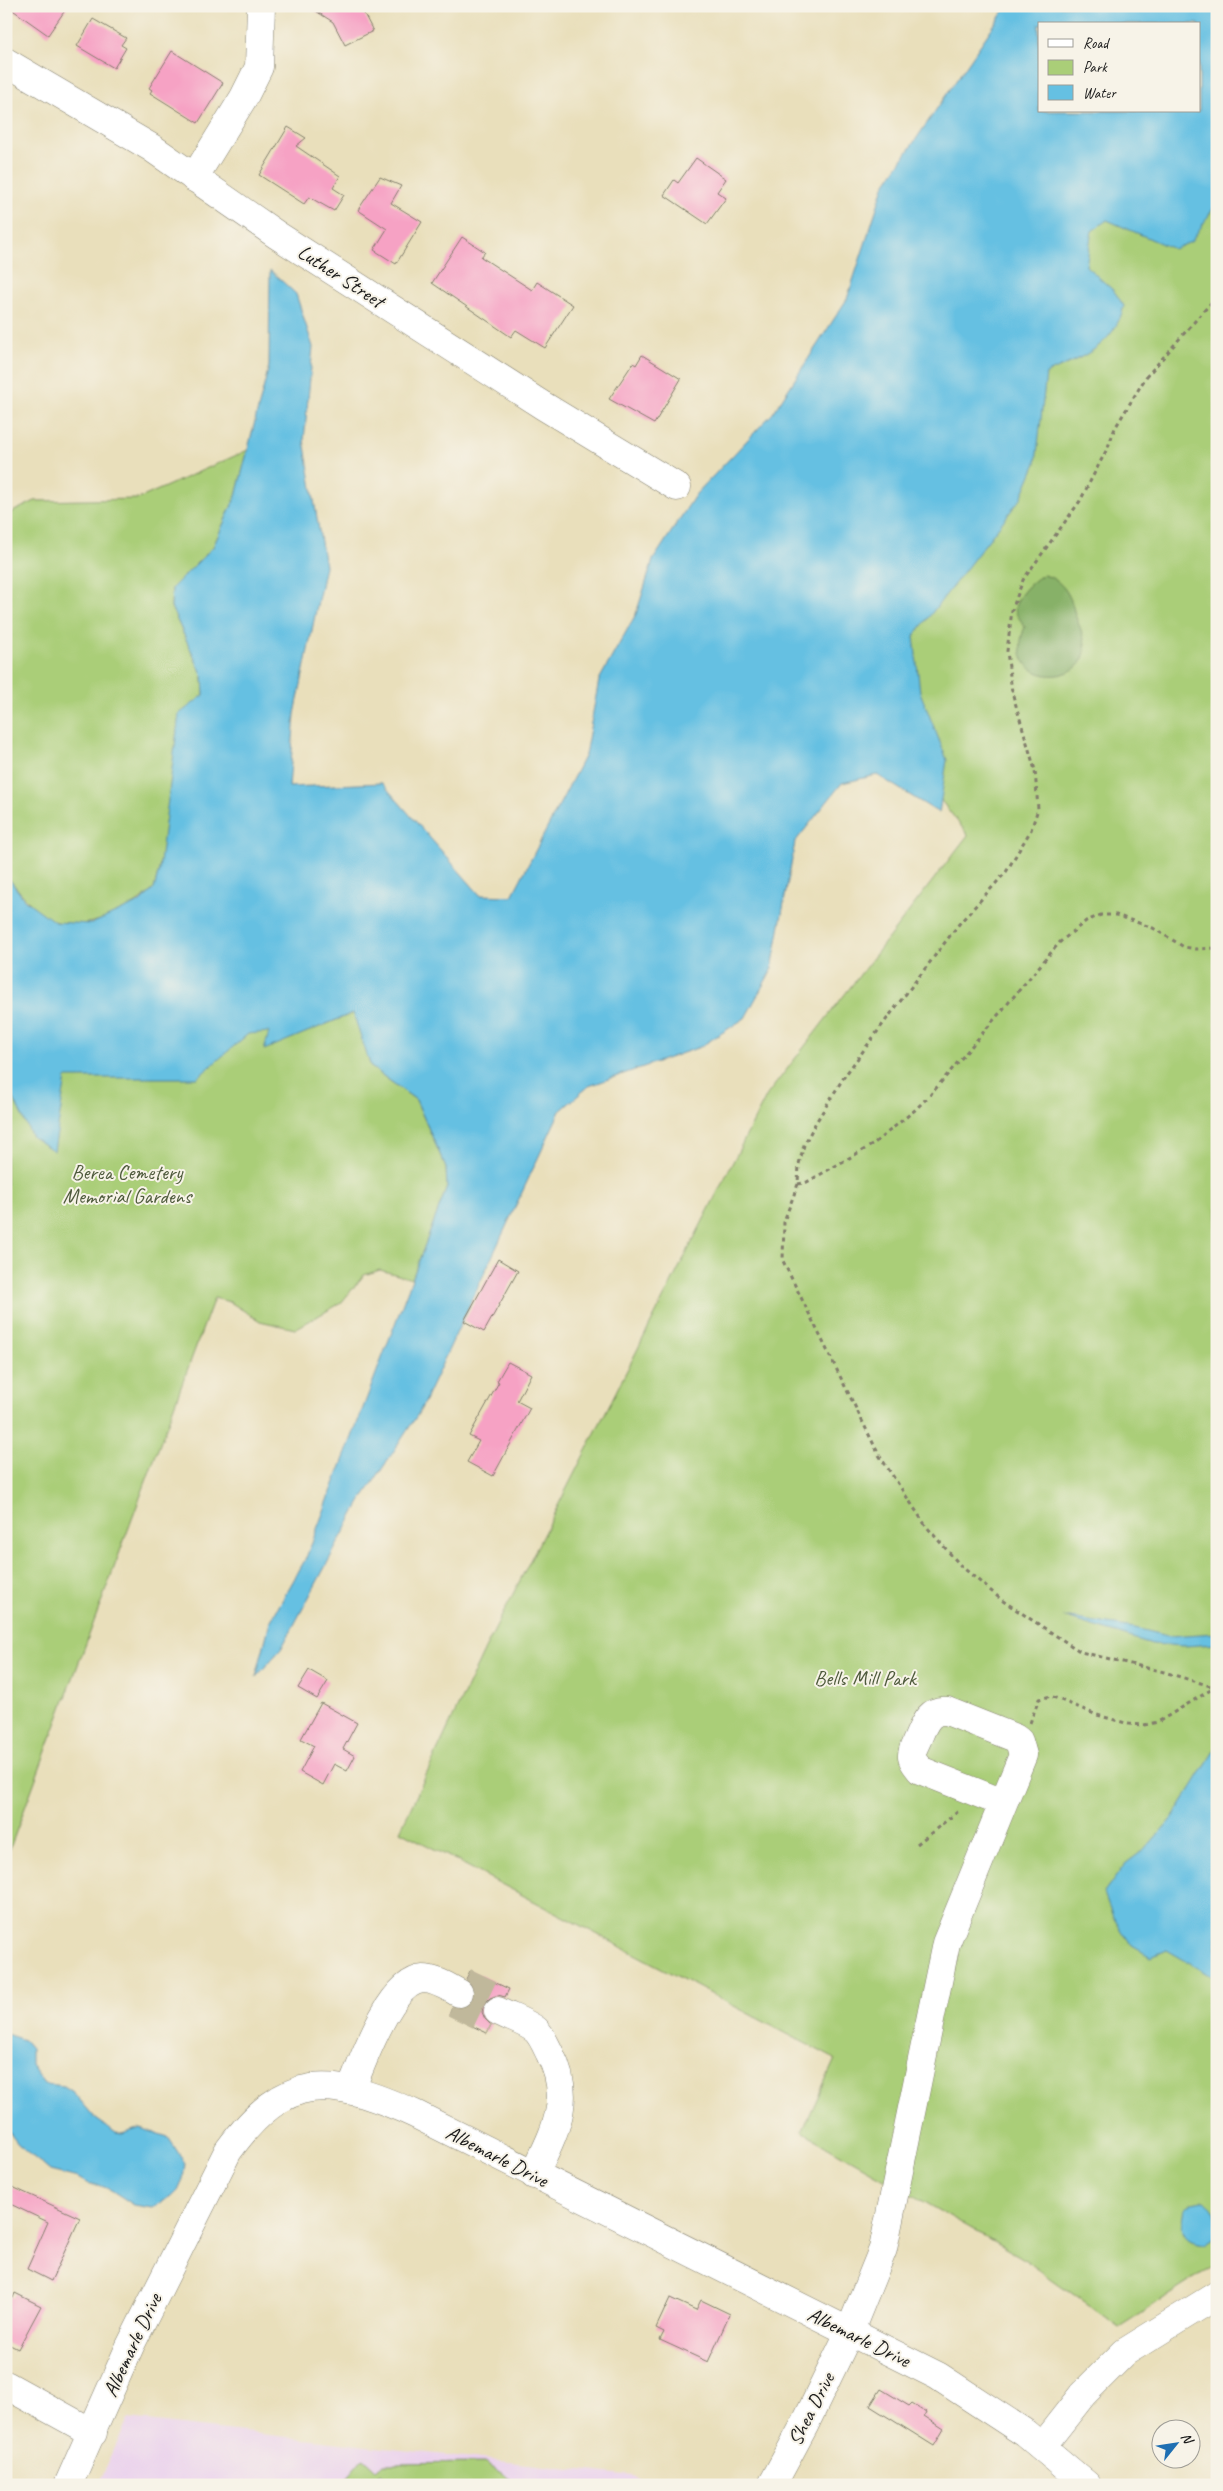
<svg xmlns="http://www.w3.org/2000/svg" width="1223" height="2491" font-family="Caveat,sans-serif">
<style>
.built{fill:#ead1ed}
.green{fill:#aace78;stroke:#63754a}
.forest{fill:#87b168;stroke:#526642}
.water{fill:#65c0e2;stroke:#406e7f;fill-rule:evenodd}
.building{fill:#f6a2c4}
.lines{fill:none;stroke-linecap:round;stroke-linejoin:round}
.minor-tunnel{stroke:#c0b89b;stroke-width:28;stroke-dasharray:28 14;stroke-linecap:butt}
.minor-casing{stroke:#827e6c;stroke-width:29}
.path{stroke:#827e6c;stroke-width:3;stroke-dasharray:4 4;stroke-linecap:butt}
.minor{stroke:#fff;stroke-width:28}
.labels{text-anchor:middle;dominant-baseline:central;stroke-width:4;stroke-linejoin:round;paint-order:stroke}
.street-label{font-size:21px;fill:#1c1c1c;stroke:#f7f3e8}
.park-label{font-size:21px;fill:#4e5a3c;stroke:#f7f3e8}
</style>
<rect width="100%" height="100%" fill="#f7f3e8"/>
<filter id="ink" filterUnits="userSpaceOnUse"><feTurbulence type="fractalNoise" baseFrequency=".02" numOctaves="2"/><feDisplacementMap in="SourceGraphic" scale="10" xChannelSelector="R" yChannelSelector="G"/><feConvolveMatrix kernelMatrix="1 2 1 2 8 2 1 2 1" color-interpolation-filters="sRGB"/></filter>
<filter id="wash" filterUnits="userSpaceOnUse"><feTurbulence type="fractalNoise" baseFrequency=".0096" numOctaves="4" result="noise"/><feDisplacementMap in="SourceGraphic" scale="20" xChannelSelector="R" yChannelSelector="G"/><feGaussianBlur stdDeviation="1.12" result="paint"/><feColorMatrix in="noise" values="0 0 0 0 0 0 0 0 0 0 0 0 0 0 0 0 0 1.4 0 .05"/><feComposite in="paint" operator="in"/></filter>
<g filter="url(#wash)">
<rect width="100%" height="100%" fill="#e9dfbb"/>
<!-- built -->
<polygon class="built" points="128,2419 633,2476 655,2485 98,2485"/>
<!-- green -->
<g class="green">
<polygon points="1217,101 1217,2264 1119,2327 1021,2257 802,2132 835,2059 400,1831 484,1651 767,1095 968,835 918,771 845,691 937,593 958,580 1070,245 1199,111"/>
<path d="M 248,450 L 236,496 L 213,547 L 172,588 L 171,607 L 203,676 L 204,695 L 154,889 C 130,911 90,931 56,922 C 39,917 17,889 6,875 L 6,515 L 35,501 L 138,499 Z"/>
<polygon points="354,1013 371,1067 416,1100 446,1168 447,1187 412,1279 380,1270 364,1275 341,1303 295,1329 260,1321 230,1302 214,1298 6,1859 6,1072 229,1034 285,1015 276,1044"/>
<polygon points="364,2458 377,2470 384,2464 485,2463 521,2485 394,2485 381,2473 372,2485 341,2485"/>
</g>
<!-- forest -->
<path class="forest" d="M 1043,575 C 1060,578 1071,594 1074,611 C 1077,623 1087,639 1085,651 C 1081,688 1001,685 1025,627 C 1022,622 1018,617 1016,613 C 1011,600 1033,580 1043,575 Z"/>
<!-- water -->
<g class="water">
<path d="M 1007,6 L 1217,6 L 1217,203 L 1191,242 L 1174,249 L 1107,220 L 1092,231 L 1086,266 L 1114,291 L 1124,306 C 1113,348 1081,357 1046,374 L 1036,463 L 1021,498 L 914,636 L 920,692 L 947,760 L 939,813 L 877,775 L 842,783 L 795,842 L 772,969 L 745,1018 L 700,1047 L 589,1086 L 560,1111 L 420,1411 L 359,1504 L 281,1649 L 256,1677 L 270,1622 L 306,1558 L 447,1187 L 446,1168 L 416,1100 L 371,1067 L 353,1013 L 264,1050 L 269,1032 L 248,1034 L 197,1078 L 66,1078 L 54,1151 L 32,1137 L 13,1097 L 6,1093 L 6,875 L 25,900 L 55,922 L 91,924 L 140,902 L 154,889 L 159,870 L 179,714 L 204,695 L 203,676 L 171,607 L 172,588 L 213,547 L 236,496 L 269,366 L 270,270 L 296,294 L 313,347 L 304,440 L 325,566 L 295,714 L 289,787 L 382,783 L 480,895 L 512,896 L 585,755 L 599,680 L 636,614 L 653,560 L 696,494 L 773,413 L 847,299 L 884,186 ZM 1039,24 L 1199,24 L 1199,111 L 1039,111 Z"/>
<polygon points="1063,1617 1135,1628 1168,1636 1217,1633 1217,1644 1184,1646 1152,1644"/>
<polygon points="1217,1746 1217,1979 1167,1950 1151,1957 1132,1946 1113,1917 1104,1893 1125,1864 1145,1849 1174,1816"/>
<polygon points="6,2034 24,2040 31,2048 31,2065 45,2084 64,2086 73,2092 96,2119 116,2133 123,2134 140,2128 168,2137 185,2163 183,2179 178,2190 172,2196 152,2208 134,2205 111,2190 99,2185 90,2185 78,2178 50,2171 18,2144 6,2128"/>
<path d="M 1202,2200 C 1218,2208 1217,2219 1217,2236 L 1205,2244 C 1181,2242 1180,2230 1184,2208 L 1192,2202 Z"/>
</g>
<g id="blocks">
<!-- building -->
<g class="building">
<polygon points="7,6 68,6 48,35"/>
<polygon points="308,6 360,6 373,31 345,45 333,22"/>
<polygon points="93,19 126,38 121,45 126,48 114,68 77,46"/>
<polygon points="172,51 223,83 198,123 150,93 152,90 149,88"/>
<polygon points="288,127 306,138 296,146 340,176 333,188 344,195 334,211 309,197 304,204 259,175"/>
<polygon points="696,158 726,179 717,192 726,198 707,224 664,195 674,180 678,183"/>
<polygon points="380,177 401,186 391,203 422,222 396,264 374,250 387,229 358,210"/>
<polygon points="462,237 485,252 481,257 532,290 537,282 573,305 545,348 516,330 511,337 432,283"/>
<polygon points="642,355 681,379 654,424 609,399 633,363 636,365"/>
<polygon points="498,1259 518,1271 484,1332 464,1321"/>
<polygon points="508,1362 531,1374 517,1401 530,1408 493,1476 467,1462 479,1441 469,1436 499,1382 497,1381"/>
<polygon points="309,1670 328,1681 317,1699 298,1688"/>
<polygon points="321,1703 357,1723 343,1749 355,1756 347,1771 334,1764 323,1785 300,1772 314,1746 301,1739"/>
<polygon points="470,1971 509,1989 505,1997 498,1995 490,1998 484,2004 482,2012 485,2019 491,2025 487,2033 449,2015 452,2007 460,2009 467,2007 473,2000 475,1992 473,1985 466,1979"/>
<polygon points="6,2184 80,2218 51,2281 27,2269 48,2222 6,2202"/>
<polygon points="15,2293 41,2306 18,2349 6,2343 6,2294 13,2298"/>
<polygon points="670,2298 696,2310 701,2300 730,2314 708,2362 660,2340 664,2332 656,2328"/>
<polygon points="881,2389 909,2406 912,2403 926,2412 924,2416 944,2429 934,2446 870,2406"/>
</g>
</g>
</g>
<g filter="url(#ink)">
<use href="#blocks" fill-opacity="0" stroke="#827e6c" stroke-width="1"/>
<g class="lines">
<!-- minor-tunnel -->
<g class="minor-tunnel">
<polyline points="465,1982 503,2000"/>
<polyline points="454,2003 493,2022"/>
</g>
<defs>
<g id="minor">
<polyline points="6,62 152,148 277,235 542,405 677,487"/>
<polyline points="194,178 244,97 259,67 261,7"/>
<path d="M 498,2011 C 509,2017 526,2022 536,2030 C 542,2036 546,2046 550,2054 C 574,2100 554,2132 534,2175"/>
<path d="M 351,2090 C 362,2063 390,1981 423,1979 C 436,1979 448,1987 459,1993"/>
<polyline points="6,2385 93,2433"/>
<polyline points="1042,2446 1083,2394 1125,2352 1217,2295"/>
<path d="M 68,2485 L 130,2346 L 228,2151 C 287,2070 330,2076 415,2114 L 938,2376 L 1025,2433 L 1087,2485"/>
<path d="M 772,2485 L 805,2424 L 849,2333 L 883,2249 L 946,1943 L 1023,1755 L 1019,1741 L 1015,1738 L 947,1711 C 929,1709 924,1724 918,1738 C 916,1743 911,1751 912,1757 C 913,1762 917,1766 920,1770 L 1003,1803"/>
</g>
</defs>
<!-- minor casing -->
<use href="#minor" class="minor-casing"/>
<!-- path -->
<g class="path">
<polyline points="1217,296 1146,377 1115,428 1108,447 1080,501 1023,580 1012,610 1007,651 1012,692 1035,770 1038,809 1031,830 1006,872 959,924 883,1024 844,1077 815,1124 804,1145 799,1164 798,1184 784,1221 783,1261 879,1455 926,1526 961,1566 1003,1601 1081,1652 1164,1672 1217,1688"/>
<polyline points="798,1184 807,1182 872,1145 915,1110 931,1094 1060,942 1086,921 1101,915 1116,915 1153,928 1184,947 1196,949 1217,948"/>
<polyline points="1030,1723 1039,1699 1051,1696 1097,1715 1129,1724 1144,1725 1158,1722 1214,1688"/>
<polyline points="917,1844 960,1810"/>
</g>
<!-- minor -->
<use href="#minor" class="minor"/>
</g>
</g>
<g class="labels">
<!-- street labels -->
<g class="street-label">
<text transform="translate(341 276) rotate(33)">Luther Street</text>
<text transform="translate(497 2156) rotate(27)">Albemarle Drive</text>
<text transform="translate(859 2337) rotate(26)">Albemarle Drive</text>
<text transform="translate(132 2345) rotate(-65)">Albemarle Drive</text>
<text transform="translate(811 2409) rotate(-63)">Shea Drive</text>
</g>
<!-- park labels -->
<g class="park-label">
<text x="127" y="1172">Berea Cemetery<tspan x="127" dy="24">Memorial Gardens</tspan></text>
<text x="865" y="1678">Bells Mill Park</text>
</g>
</g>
<!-- margin -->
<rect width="1223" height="2491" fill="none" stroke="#f7f3e8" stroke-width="25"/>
<!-- legend -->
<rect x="1038" y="22" width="162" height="90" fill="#f7f3e8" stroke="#9f9d96"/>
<rect x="1048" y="39" width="25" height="8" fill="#ffffff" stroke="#9f9d96"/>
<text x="1083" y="48" font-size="15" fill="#1c1c1c">Road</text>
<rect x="1048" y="60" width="25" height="15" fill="#aace78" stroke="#9f9d96"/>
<text x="1083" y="72" font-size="15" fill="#1c1c1c">Park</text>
<rect x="1048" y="85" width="25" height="15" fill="#65c0e2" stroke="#9f9d96"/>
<text x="1083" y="98" font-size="15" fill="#1c1c1c">Water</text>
<!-- north arrow -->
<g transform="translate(1176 2444) rotate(60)"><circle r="24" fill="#f7f3e8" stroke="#9f9d96"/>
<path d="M0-4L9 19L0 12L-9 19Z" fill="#1f6fb2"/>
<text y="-8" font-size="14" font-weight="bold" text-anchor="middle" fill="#1c1c1c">N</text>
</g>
</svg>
